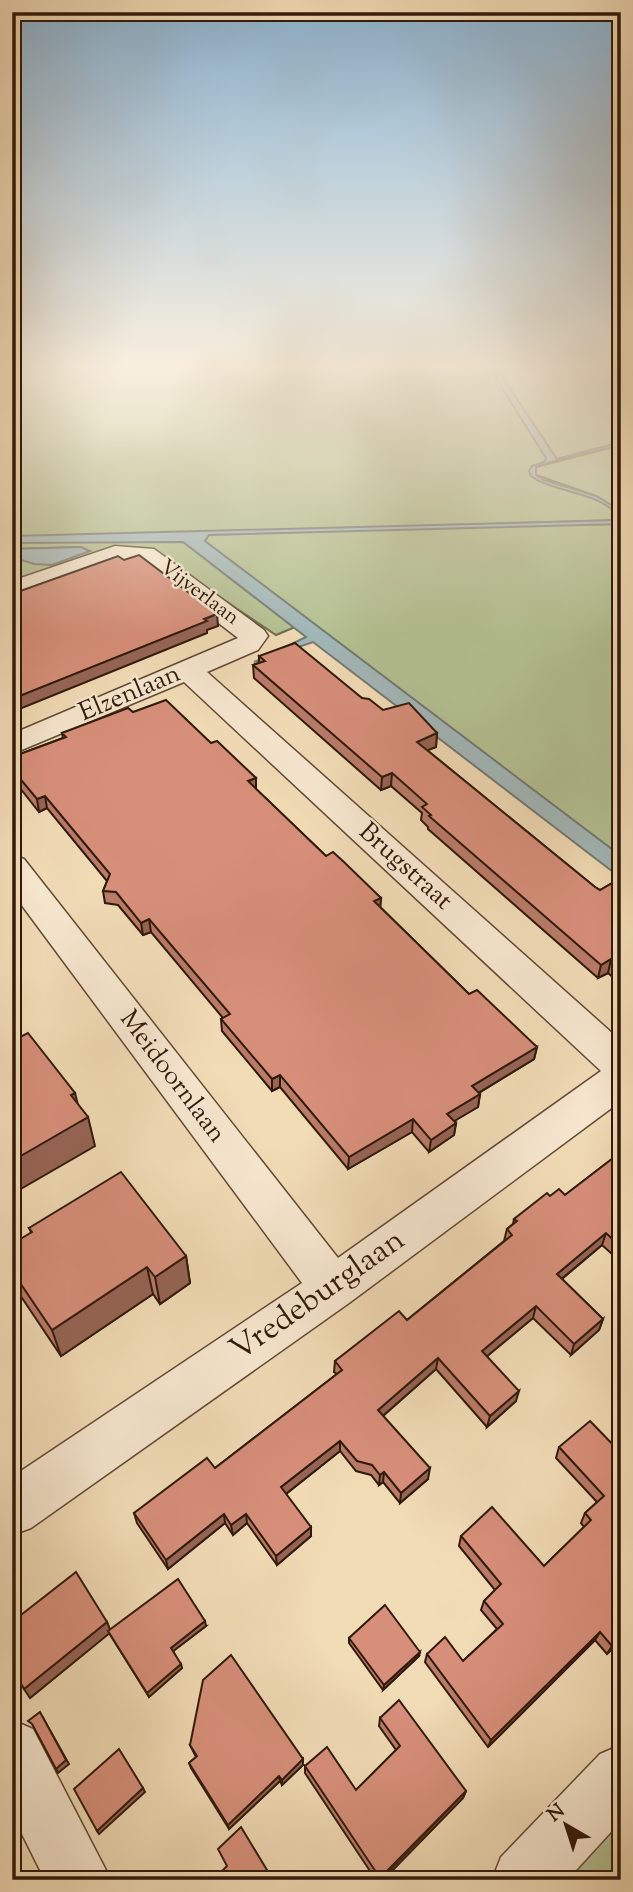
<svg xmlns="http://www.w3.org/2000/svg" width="633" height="1892" font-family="'Sorts Mill Goudy',serif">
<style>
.green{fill:#b4c293;stroke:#726e4e;stroke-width:2}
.water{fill:#a2b8ba;stroke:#757874;stroke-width:2}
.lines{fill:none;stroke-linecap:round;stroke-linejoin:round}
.street-casing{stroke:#614a35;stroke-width:3}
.street{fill:#f7e8d0;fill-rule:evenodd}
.wall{fill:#ba7b69;stroke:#31190a;stroke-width:2}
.shaded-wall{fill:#976455;stroke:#31190a;stroke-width:2}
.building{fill:#d88f7a;stroke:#31190a;stroke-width:2}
.labels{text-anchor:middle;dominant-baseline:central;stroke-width:5;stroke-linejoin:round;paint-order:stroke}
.far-street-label{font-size:21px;fill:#31190a;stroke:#f7e8d0}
.street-label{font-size:26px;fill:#31190a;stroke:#f7e8d0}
.near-street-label{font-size:32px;fill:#31190a;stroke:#f7e8d0}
</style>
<rect width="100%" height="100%" fill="#f2dcb6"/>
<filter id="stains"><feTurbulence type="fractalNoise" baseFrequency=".00286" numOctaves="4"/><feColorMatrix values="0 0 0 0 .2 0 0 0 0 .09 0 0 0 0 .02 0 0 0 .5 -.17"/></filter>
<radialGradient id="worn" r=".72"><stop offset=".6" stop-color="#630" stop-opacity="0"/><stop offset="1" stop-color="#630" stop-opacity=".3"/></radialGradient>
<!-- green -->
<g class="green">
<path d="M 12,369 L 621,369 L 621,442 L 532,466 L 537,480 C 560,488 611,497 621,520 L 319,529 L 621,524 L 621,873 L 300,625 L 276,635 L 151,551 L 12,583 L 12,557 L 81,547 L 12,549 Z"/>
<polygon points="621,445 621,511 596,496 536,475 536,467"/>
<polygon points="621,1816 621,1880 562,1880"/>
</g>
<!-- water -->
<g class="water">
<path d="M 490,369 L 497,369 L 557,459 L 621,442 L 621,445 L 547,463 L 536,467 L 536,475 L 544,480 L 596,496 L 621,511 L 621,518 C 598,490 559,495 531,476 L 529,471 L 532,466 L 544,462 L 546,458 Z"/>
<polygon points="621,520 621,524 209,535 205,541 621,856 621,878 313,642 254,662 306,637 183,542 12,543 12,536"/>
<polygon points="81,547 90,551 52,565 34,564 12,557 12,549"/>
</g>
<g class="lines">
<defs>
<g id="street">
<polygon points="115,546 154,549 264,630 268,636 258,650 207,672 621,1041 621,1101 349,1303 31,1528 12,1535 12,1477 302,1283 12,892 12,855 24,859 338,1258 601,1071 184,682 12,754 12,734 238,638 139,562 118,562 12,598 12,581"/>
<polygon points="12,1720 33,1729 111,1880 45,1880 12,1814"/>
<polygon points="621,1745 621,1821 567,1880 492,1880 501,1857 600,1754"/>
</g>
</defs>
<!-- street casing -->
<use href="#street" class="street-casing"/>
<!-- street -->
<use href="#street" class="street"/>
</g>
<!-- wall -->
<g class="wall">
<polygon points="259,656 362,698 383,710 437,733 436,747 427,750 595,887 600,890 621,878 621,984 608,973 598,978 428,829 428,827 421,820 422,813 391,786 381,790 254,678 253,665 259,663"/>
<polygon points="133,712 211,743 256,778 256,789 326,856 381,898 380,907 469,994 537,1047 534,1059 479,1093 480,1094 478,1107 454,1121 456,1123 454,1135 429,1152 412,1132 348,1169 280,1087 272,1091 222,1031 221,1019 223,1018 151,932 143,935 118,905 105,903 103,891 107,881 47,808 39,812 12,778 12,757 63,738 62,733"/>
<polygon points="621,1152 621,1262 602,1245 562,1279 603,1319 599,1330 571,1355 533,1318 487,1356 516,1401 487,1427 436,1369 383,1416 428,1479 400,1503 383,1482 379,1485 371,1475 356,1471 340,1451 286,1494 311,1536 277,1565 247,1523 233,1535 225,1523 168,1569 137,1523 134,1513 215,1468 337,1374 334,1372 335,1361 407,1320 504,1241 507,1229 513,1224 514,1219 550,1196 565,1195"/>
<polygon points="29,1228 186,1256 190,1283 160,1304 153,1294 61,1356 12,1283 12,1271 31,1232"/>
<polygon points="559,1447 621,1453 621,1640 607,1654 595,1640 488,1747 425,1662 427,1654 463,1661 497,1629 481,1610 484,1601 495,1590 459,1546 461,1536 544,1566 584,1527 581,1523 585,1513 597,1502 556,1458"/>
<polygon points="107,1622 110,1630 206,1626 173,1651 182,1668 149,1697 109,1633 30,1698"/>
<polygon points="349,1638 419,1656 383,1690 349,1643"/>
<polygon points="380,1718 466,1791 463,1798 383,1880 376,1880 305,1773 305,1766 356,1790 396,1750 379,1726"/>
<polygon points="190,1745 303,1765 282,1785 280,1781 229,1829 191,1768 189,1763 196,1757"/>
</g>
<!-- shaded-wall -->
<g class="shaded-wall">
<polygon points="217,614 218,626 207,630 207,633 12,712 12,699"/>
<polygon points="437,733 436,747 416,755 417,742"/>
<polygon points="392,773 391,786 381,790 382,777"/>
<polygon points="256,778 256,791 248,781"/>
<polygon points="45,796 47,808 39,812 37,799"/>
<polygon points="381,898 380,911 374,901"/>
<polygon points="149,919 151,932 143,935 141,923"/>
<polygon points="611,959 608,973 598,978 601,965"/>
<polygon points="537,1047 534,1059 470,1098 472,1086"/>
<polygon points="280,1075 280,1087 272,1091 272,1079"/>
<polygon points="75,1093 82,1121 88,1117 95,1146 12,1194 12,1161 71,1095"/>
<polygon points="480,1094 478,1107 446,1126 447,1114"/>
<polygon points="413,1119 412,1132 348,1169 349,1157"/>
<polygon points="456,1123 454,1135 429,1152 431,1140"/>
<polygon points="606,1233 602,1245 553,1286 557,1274"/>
<polygon points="186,1256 190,1283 160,1304 155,1277"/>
<polygon points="147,1267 153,1294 61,1356 52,1330"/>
<polygon points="536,1306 533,1318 480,1362 482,1351"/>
<polygon points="603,1319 599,1330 571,1355 574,1344"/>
<polygon points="438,1358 436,1369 377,1421 378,1410"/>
<polygon points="519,1391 516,1401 487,1427 490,1416"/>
<polygon points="340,1441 340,1451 282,1497 281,1487"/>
<polygon points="430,1468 428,1479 400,1503 401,1493"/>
<polygon points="384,1472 383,1482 379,1485 380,1475"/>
<polygon points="224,1514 225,1523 168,1569 166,1560"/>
<polygon points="246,1514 247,1523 233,1535 231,1525"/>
<polygon points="311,1527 311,1536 277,1565 276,1556"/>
<polygon points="205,1621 206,1626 172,1652 171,1648"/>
<polygon points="107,1622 111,1632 30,1698 24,1689"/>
<polygon points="600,1632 595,1640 488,1747 491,1740"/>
<polygon points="621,1637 621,1640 607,1654 612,1646"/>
<polygon points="420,1652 419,1656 383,1690 384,1685"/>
<polygon points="181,1664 182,1668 149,1697 147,1693"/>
<polygon points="42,1716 69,1764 58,1773 56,1769"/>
<polygon points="303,1759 303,1765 282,1785 282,1780"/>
<polygon points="279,1776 280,1781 229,1829 228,1825"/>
<polygon points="143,1788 145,1792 99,1834 97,1831"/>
<polygon points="466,1791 463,1798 383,1880 380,1880"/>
</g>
<!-- building -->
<g class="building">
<polygon points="139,555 217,614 204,619 207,621 12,699 12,594 118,556 124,560"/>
<polygon points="295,643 362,698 369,699 383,710 409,703 437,733 417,742 595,887 600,890 621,878 621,967 611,959 601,965 429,816 431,815 422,807 427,804 392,773 382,777 253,665 265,661 259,656"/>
<polygon points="166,700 211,743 217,741 256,778 248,781 326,856 333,852 345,863 381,898 374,901 469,994 477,990 537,1047 472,1086 480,1094 447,1114 456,1123 431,1140 413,1119 349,1157 280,1075 272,1079 221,1019 230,1014 149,919 141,923 116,892 103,891 110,874 45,796 37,799 12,769 12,757 66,737 62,733 128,708 133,712"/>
<polygon points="28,1033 75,1093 71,1095 88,1117 12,1161 12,1041"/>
<polygon points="621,1152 621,1247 606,1233 557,1274 603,1319 574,1344 536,1306 482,1351 519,1391 490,1416 438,1358 378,1410 430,1468 401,1493 384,1472 380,1475 372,1465 357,1461 340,1441 281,1487 311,1527 276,1556 246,1514 231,1525 224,1514 166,1560 134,1513 207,1458 215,1468 342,1370 335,1361 399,1311 407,1320 512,1235 507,1229 517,1221 514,1219 547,1193 550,1196 559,1189 565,1195"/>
<polygon points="121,1172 186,1256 155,1277 147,1267 52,1330 12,1271 12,1244 32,1232 29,1228"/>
<polygon points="590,1421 621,1453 621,1637 612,1646 600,1632 491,1740 427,1654 445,1637 463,1661 503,1624 484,1601 501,1584 461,1536 492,1507 544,1566 591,1520 585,1513 604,1496 559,1447"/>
<polygon points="76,1572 107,1622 24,1689 12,1668 12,1622"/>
<polygon points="178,1579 205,1621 171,1648 181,1664 147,1693 108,1631"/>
<polygon points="385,1605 420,1652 384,1685 349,1638"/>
<polygon points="231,1655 303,1759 282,1780 279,1776 228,1825 189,1763 197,1756 190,1745 203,1680"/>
<polygon points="399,1700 466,1791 380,1878 305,1766 327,1747 356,1790 400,1746 380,1718"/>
<polygon points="40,1712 66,1760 56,1769 32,1724 28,1721"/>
<polygon points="119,1749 143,1788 97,1831 74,1789"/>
<polygon points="241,1827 273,1880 213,1880 227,1866 218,1849"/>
</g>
<!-- sky -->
<linearGradient id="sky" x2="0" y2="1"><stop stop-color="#8cb6d6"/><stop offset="0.58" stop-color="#f9efde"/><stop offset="1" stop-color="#f9efde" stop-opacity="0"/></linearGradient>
<rect width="633" height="634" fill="url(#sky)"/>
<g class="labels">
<!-- far-street labels -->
<g class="far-street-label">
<text transform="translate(199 593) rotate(37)">Vijverlaan</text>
</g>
<!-- street labels -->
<g class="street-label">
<text transform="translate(130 694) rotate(-23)">Elzenlaan</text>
<text transform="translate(405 867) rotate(42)">Brugstraat</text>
<text transform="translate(172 1077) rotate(53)">Meidoornlaan</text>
</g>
<!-- near-street labels -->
<g class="near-street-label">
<text transform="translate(318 1296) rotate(-35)">Vredeburglaan</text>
</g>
</g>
<!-- margin -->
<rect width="633" height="1892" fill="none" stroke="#f2dcb6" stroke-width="42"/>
<rect x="14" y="14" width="605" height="1864" fill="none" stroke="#31190a" stroke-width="3.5"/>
<rect x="21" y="21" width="591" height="1850" fill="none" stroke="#31190a" stroke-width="2"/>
<!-- north arrow -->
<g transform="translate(566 1825) rotate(321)" stroke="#f7e8d0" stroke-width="5" paint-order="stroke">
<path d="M0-5L12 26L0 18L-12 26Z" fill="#31190a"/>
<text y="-10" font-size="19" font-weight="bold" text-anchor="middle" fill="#31190a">N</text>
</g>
<rect width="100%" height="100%" filter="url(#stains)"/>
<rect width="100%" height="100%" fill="url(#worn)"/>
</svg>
